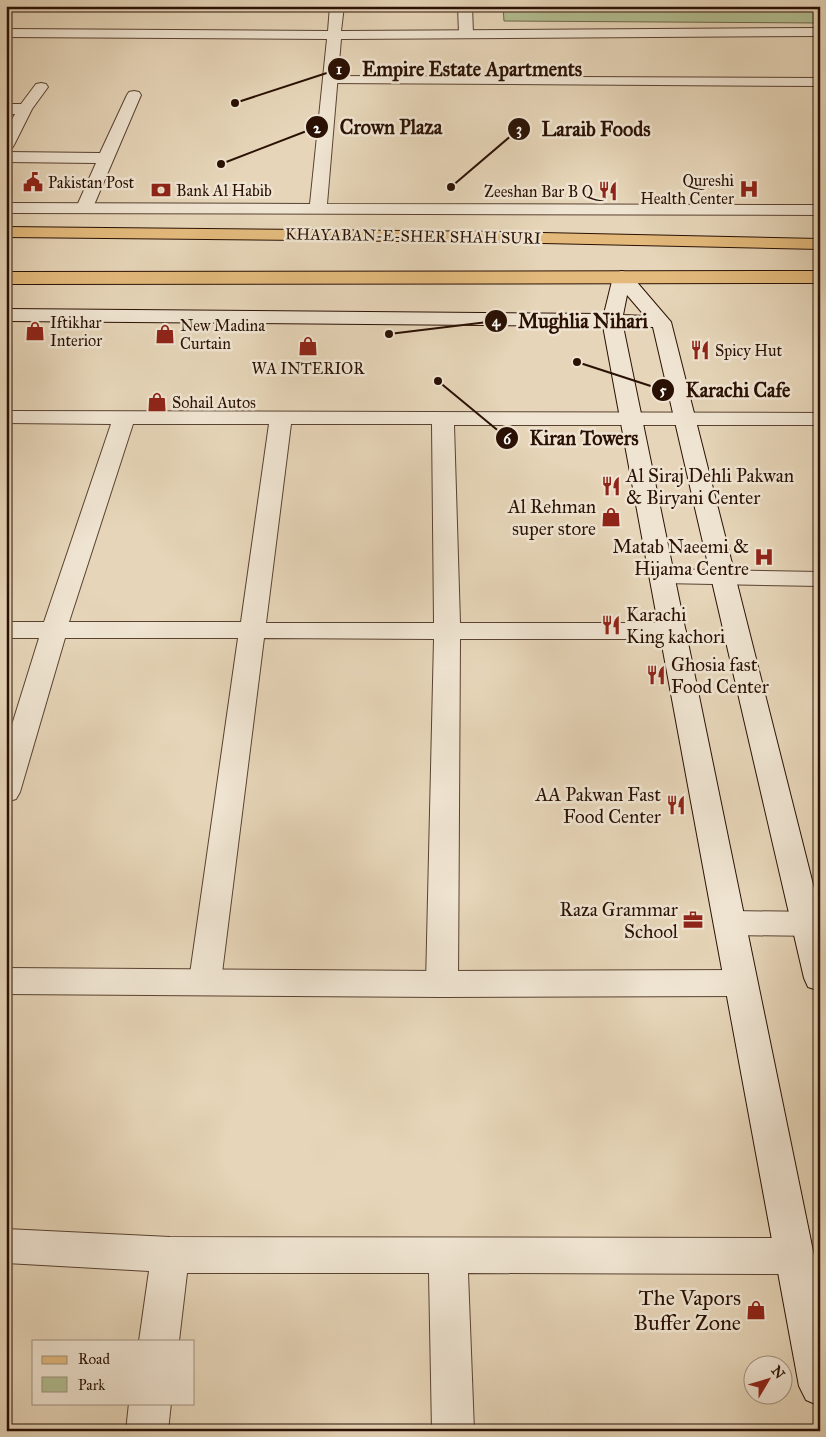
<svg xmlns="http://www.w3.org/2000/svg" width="826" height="1437" font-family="'IM FELL Great Primer',serif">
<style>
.green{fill:#b2be91;stroke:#6e684a}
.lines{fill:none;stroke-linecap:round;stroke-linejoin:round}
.minor-casing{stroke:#594231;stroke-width:2}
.tertiary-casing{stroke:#594231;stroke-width:2}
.secondary-casing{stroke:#2a1104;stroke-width:2}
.primary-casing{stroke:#2a1104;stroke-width:2}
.minor{fill:#efe4d1;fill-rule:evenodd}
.tertiary{fill:#efe4d1;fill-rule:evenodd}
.secondary{fill:#efe4d1;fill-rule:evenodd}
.primary{fill:#e3ba7c;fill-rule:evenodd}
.labels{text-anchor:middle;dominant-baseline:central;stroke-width:5;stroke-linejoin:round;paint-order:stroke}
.far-poi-label{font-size:16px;fill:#2a1104;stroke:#efe4d1;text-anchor:start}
.far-street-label{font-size:16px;fill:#2a1104;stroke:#efe4d1}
.poi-label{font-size:19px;fill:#2a1104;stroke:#efe4d1;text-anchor:end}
.near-poi-label{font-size:22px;fill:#2a1104;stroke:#efe4d1;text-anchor:end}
.leader{fill:none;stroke:#2a1104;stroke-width:2}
.callout-dot{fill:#2a1104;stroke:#efe4d1;stroke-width:2}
.mark-label{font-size:15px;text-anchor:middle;font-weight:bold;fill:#fff}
.callout-label{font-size:20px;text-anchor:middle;font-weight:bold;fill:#2a1104;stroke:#efe4d1;stroke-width:5;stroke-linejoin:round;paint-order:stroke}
</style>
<rect width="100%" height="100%" fill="#e6d5b8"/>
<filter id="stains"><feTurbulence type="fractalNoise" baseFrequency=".004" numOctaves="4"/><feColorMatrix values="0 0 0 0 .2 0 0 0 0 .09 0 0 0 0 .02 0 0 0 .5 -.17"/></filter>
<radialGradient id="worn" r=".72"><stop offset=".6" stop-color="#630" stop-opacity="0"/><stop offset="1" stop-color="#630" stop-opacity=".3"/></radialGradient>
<!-- green -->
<polygon class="green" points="503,6 820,6 820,23 504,21"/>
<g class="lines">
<defs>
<g id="minor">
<polygon points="458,6 472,6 473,34 471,37 461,37 459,34"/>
<polygon points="331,76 820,78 820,86 326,83 324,80 326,77"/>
<polygon points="41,83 46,84 48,87 32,109 14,145 12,148 6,150 6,130 15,114 6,114 6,104 21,104 36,84"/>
<polygon points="134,91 139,92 141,95 91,212 85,213 79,212 76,208 96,163 6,162 6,152 100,153 127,95 129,92"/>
<path d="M 6,411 L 820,413 L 820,425 L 454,425 L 460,623 L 673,623 L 682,625 L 686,631 L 682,637 L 673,639 L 460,639 L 458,984 L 454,993 L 442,997 L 430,993 L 426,984 L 434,639 L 264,638 L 221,981 L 217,990 L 205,994 L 193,990 L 189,981 L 238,638 L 65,638 L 20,792 L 16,799 L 6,802 L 6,744 L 39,638 L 6,638 L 6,622 L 44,622 L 111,424 L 6,423 ZM 133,424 L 269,424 L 241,622 L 69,622 ZM 291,424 L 432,424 L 434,623 L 266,623 Z"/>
<polygon points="662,569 820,572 820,586 662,583 653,581 650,576 653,571"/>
<polygon points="730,911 820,912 820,936 730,935 719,931 714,923 719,915"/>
<polygon points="6,1229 170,1237 794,1238 808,1244 813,1256 808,1268 794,1274 468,1273 474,1431 432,1431 429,1273 187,1273 179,1341 139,1341 149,1271 6,1263"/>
<polygon points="129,1403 171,1403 168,1431 126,1431"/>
</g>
<g id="tertiary">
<polygon points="330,6 344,6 341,31 820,28 820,36 341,39 327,204 820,205 820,215 6,213 6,203 310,204 327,39 6,37 6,29 328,31"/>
<polygon points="6,968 442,971 741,970 753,974 757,983 753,992 741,996 442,997 6,994"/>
</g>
<path id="secondary" d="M 622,271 L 629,273 L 671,322 L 820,912 L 820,991 L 808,987 L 804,978 L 653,327 L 623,326 L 820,1285 L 820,1406 L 806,1400 L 799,1386 L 603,326 L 6,321 L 6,309 L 604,314 L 613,277 L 615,273 ZM 627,295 L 645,316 L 623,315 Z"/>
<g id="primary">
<polygon points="6,227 502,232 820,239 820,249 502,242 6,237"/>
<polygon points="820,271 820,283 6,284 6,272"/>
</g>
</defs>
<!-- minor casing -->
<use href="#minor" class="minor-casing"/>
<!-- tertiary casing -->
<use href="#tertiary" class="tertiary-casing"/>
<!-- secondary casing -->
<use href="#secondary" class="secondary-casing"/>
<!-- primary casing -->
<use href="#primary" class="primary-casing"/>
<!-- minor -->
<use href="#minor" class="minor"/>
<!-- tertiary -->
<use href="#tertiary" class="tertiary"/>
<!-- secondary -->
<use href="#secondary" class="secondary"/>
<!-- primary -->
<use href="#primary" class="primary"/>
</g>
<!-- icons -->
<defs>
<symbol id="civic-bare" viewBox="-9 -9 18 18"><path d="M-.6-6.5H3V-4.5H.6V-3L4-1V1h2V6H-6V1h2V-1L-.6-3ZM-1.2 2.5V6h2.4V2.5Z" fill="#8f2418" stroke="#efe4d1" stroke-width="2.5" paint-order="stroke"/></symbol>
<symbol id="hospital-bare" viewBox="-9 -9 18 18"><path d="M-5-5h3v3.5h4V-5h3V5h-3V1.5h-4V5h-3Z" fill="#8f2418" stroke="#efe4d1" stroke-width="2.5" paint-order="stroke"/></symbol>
<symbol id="bank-bare" viewBox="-9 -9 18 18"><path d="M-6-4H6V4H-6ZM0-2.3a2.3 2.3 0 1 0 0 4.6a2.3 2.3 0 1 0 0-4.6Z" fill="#8f2418" stroke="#efe4d1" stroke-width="2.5" paint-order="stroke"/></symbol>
<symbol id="restaurant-bare" viewBox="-9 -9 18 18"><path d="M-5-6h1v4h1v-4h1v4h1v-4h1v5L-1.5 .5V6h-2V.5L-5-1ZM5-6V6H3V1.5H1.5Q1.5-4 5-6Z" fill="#8f2418" stroke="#efe4d1" stroke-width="2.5" paint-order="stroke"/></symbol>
<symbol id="shop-bare" viewBox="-9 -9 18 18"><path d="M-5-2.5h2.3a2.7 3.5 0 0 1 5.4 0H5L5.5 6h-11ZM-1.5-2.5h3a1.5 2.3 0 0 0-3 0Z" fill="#8f2418" stroke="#efe4d1" stroke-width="2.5" paint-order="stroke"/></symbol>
<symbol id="office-bare" viewBox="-9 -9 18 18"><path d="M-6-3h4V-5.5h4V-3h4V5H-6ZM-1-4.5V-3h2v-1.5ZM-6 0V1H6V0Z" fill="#8f2418" stroke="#efe4d1" stroke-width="2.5" paint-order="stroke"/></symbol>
</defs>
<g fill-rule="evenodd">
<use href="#civic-bare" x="19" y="168" width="28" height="28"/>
<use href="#hospital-bare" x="735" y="175" width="28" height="28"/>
<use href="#bank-bare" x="147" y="176" width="28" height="28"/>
<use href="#restaurant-bare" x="594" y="177" width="28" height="28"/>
<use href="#shop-bare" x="21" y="317" width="28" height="28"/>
<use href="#shop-bare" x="151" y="320" width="28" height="28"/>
<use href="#shop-bare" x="294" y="332" width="28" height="28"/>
<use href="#restaurant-bare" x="686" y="336" width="28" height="28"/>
<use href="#shop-bare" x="143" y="388" width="28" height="28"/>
<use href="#restaurant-bare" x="597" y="472" width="28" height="28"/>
<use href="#shop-bare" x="597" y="503" width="28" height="28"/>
<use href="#hospital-bare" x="750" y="543" width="28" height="28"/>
<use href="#restaurant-bare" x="597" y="611" width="28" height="28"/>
<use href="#restaurant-bare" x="642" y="661" width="28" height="28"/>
<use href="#restaurant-bare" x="662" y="791" width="28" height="28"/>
<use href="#office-bare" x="679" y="906" width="28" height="28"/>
<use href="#shop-bare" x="742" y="1296" width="28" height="28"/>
</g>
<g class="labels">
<!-- far-poi labels -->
<g class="far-poi-label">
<text x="734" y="180" text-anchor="end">Qureshi<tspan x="734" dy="18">Health Center</tspan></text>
<text x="48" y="182">Pakistan Post</text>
<text x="176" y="190">Bank Al Habib</text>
<text x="593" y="191" text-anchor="end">Zeeshan Bar B Q</text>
<text x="50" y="322">Iftikhar<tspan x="50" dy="18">Interior</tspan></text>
<text x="180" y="325">New Madina<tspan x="180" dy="18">Curtain</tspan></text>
<text x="715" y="350">Spicy Hut</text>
<text x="308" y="368" text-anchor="middle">WA INTERIOR</text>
<text x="172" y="402">Sohail Autos</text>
</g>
<!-- far-street labels -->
<g class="far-street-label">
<text transform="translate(413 236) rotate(1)">KHAYABAN-E-SHER SHAH SURI</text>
</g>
<!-- poi labels -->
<g class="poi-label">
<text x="626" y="475" text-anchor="start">Al Siraj Dehli Pakwan<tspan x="626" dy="22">&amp; Biryani Center</tspan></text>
<text x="596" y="506">Al Rehman<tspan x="596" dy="22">super store</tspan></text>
<text x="749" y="546">Matab Naeemi &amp;<tspan x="749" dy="22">Hijama Centre</tspan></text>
<text x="626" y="614" text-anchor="start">Karachi<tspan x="626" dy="22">King kachori</tspan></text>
<text x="671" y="664" text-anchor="start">Ghosia fast<tspan x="671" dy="22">Food Center</tspan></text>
<text x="661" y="794">AA Pakwan Fast<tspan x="661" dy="22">Food Center</tspan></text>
<text x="678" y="909">Raza Grammar<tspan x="678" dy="22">School</tspan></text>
</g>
<!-- near-poi labels -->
<g class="near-poi-label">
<text x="741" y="1297">The Vapors<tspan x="741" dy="25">Buffer Zone</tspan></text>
</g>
</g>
<!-- callouts -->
<path class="leader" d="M235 103L339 69M221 164L317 127M451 187L519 129M389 334L496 321M577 362L663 390M438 381L507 438"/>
<g class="callout-dot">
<circle cx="235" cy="103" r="5"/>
<circle cx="221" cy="164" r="5"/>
<circle cx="451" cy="187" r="5"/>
<circle cx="389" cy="334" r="5"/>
<circle cx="577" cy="362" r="5"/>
<circle cx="438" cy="381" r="5"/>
<circle cx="339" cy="69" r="12"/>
<circle cx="317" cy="127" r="12"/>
<circle cx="519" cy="129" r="12"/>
<circle cx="496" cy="321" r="12"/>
<circle cx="663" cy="390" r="12"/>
<circle cx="507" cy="438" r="12"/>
</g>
<g class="mark-label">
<text x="339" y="74">1</text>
<text x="317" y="133">2</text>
<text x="519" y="134">3</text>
<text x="496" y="326">4</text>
<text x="663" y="395">5</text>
<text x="507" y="444">6</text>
</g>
<g class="callout-label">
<text x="472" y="76">Empire Estate Apartments</text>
<text x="391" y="134">Crown Plaza</text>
<text x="596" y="136">Laraib Foods</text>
<text x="583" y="328">Mughlia Nihari</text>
<text x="738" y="397">Karachi Cafe</text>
<text x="584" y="445">Kiran Towers</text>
</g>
<!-- margin -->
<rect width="826" height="1437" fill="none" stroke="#e6d5b8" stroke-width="25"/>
<rect x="8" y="8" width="811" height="1422" fill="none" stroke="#2a1104" stroke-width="2.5"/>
<rect x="12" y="12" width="801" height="1412" fill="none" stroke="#2a1104"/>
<!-- legend -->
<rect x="32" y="1340" width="162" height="65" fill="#efe4d1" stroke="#a0907f"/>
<rect x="42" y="1356" width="25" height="8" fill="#e3ba7c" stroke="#a0907f"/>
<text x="78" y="1364" font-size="15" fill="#2a1104">Road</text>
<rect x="42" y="1377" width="25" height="15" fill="#b2be91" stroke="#a0907f"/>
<text x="78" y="1390" font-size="15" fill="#2a1104">Park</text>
<!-- north arrow -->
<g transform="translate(768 1380) rotate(52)"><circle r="24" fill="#efe4d1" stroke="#a0907f"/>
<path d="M0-4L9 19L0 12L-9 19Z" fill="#8f2418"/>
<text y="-8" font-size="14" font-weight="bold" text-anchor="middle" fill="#2a1104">N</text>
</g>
<rect width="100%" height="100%" filter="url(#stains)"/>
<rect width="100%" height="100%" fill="url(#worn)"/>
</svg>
